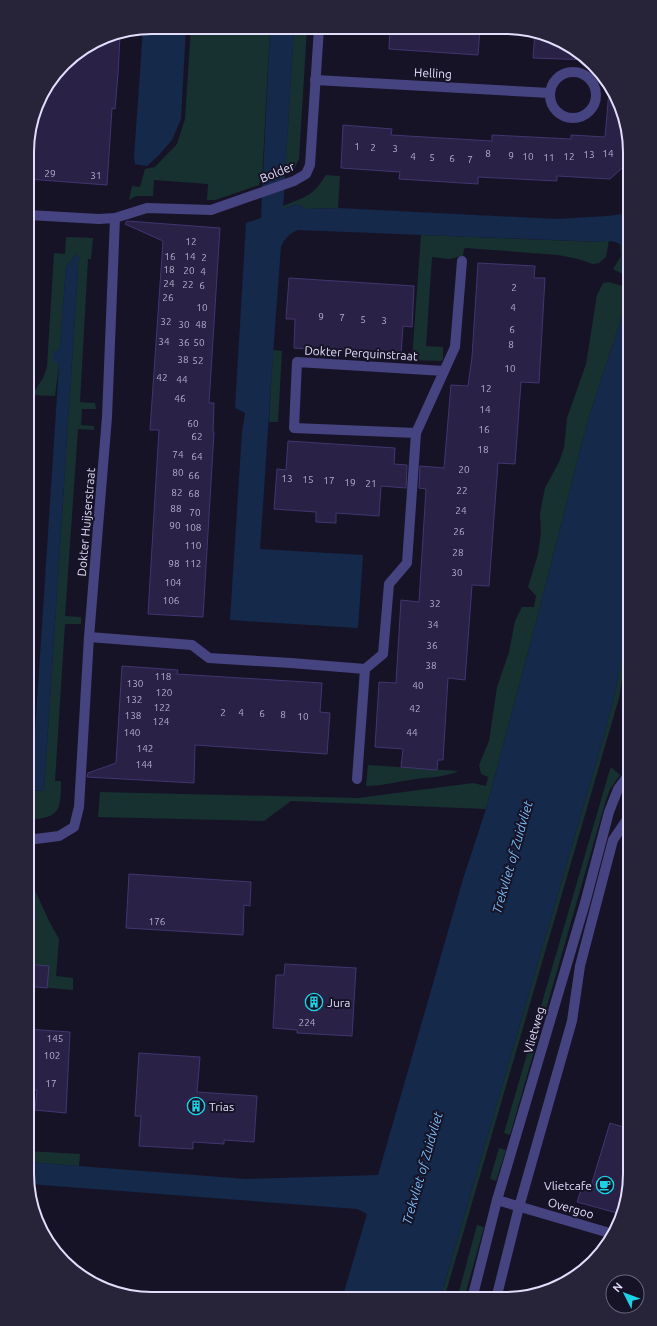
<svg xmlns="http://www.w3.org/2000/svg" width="657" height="1326" font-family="Ubuntu,sans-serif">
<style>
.green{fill:#173130}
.water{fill:#15294a}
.building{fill:#292146;stroke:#413670}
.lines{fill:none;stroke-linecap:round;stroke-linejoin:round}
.minor{stroke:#464381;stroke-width:10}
.labels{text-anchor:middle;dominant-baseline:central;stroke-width:4;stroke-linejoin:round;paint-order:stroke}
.number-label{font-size:10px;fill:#b3aece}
.street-label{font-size:12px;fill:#e1ddfb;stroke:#171327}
.poi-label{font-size:12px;fill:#e1ddfb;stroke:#171327;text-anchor:start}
.water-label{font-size:13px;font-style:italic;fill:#76b7f0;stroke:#171327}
.rim{fill:none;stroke:#e1ddfb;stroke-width:2}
</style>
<rect width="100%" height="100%" fill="#171327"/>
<!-- green -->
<g class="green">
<polygon points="191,27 270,28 262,180 260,181 259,185 215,200 207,200 208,184 154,180 153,196 136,196 129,200 132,186 140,187 145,169 155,167 177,144 185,119"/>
<polygon points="294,28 307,28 299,159 294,169 285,173"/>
<path d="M 326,175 L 340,176 L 338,208 L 307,209 L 297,204 L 283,209 L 283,206 C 307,196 312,197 326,175 Z"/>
<polygon points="421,235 601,242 609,240 606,257 599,263 593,264 578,259 558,255 466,248 464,249 463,256 449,259 432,257 426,346 443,347 443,359 441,361 412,360"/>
<path d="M 66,237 L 93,238 L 91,259 L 88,259 L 80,402 L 95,403 L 96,409 L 82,409 L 81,425 L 94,426 L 94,430 L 78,429 L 65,616 L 81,617 L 81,624 L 65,624 L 55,781 L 61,781 C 61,812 59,818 27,820 L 27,790 L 44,791 L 78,270 L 76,254 L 66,267 L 60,347 L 57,351 L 53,351 L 59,365 L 55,396 L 32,395 L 43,378 L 47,367 L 54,253 L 65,254 Z"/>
<polygon points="620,243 630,251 630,291 587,423 540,607 486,809 291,801 264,821 98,817 100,792 358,798 473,783 486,786 488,777 481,774 479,765 489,741 497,687 509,652 515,621 522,607 534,607 536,596 528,587 538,554 541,533 540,513 545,488 559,462 564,448 567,418 586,364 597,295 603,283 608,282 623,286 626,276 613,269 621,256"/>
<polygon points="273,350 282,351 278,422 269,422"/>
<polygon points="625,635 629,635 619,698 444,1299 440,1299 605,732 617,684"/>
<path d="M 368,765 L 459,771 C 445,777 431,777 416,779 C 399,781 384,786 366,786 Z"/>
<polygon points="612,768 620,775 610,789 606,800 510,1135 504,1133 610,769"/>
<polygon points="27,873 49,921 59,939 56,976 73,978 73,990 27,986"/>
<polygon points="499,1148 506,1150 496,1181 490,1179"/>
<polygon points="27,1151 80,1154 79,1166 27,1162"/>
<polygon points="477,1225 484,1227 464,1299 457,1299"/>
</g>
<!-- water -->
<g class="water">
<polygon points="152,27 186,27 181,119 172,140 158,156 147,166 135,164 134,157 143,29"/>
<path d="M 270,28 L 294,28 L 283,209 L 297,204 L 307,209 L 338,208 L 557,219 L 607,216 L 630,213 L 630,251 C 620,243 613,239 601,242 L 298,230 C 289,234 285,238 281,247 C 273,347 267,448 260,549 L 363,555 L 358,628 L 230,620 L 242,432 L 245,413 L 235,408 L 246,223 L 261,218 Z"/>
<polygon points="76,254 80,258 77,263 78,270 44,791 27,790 27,778 32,778 59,365 57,362 53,362 53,351 57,351 60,346 66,267"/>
<polygon points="630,291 630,613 617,684 605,732 440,1299 342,1299 367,1214 357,1209 29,1184 27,1162 246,1179 378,1175 463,879 486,809 540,607 587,423"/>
</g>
<!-- building -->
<g class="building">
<polygon points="390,28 480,29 478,55 389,49"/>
<polygon points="535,32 587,58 589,60 533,58"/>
<polygon points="104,36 120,36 118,74 115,109 112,108 107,185 28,179 28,136 40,96 69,58"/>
<polygon points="609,91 623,112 630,152 630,161 610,179 557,176 557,181 478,177 478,184 399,179 400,172 341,168 343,125 392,129 391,135 492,141 492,135 571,139 571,135 605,137"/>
<polygon points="127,221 220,228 209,403 214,403 213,432 214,432 203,617 148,614 159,430 150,430 163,241 125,224"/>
<polygon points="478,263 535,266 534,278 545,278 539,383 521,382 515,464 498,463 489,586 472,585 465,680 448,678 443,760 438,760 437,770 401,767 403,749 375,747 379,682 396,683 401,600 419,602 426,489 419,488 420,466 444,468 451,385 468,386 472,357"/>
<polygon points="289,278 414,286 412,327 403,326 401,355 294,348 295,319 286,319"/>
<polygon points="288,441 395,448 394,464 407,465 406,488 381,486 379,516 336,513 336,523 316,522 316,512 274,509 277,469 286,470"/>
<polygon points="122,666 178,670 177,674 322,683 320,712 330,713 327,754 195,745 194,783 87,777 88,773 116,763"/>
<polygon points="129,874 251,882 250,906 244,905 243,935 126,928"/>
<polygon points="27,964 49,966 47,988 27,986"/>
<polygon points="285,964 356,968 352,1036 297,1033 297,1030 273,1028 276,975 284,975"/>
<polygon points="27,1029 70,1032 66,1113 35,1110 37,1090 27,1090"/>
<polygon points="139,1053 200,1057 197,1092 257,1096 254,1142 224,1140 224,1144 193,1142 193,1149 139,1146 141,1116 135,1116"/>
<polygon points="610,1123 630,1129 630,1183 623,1211 618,1209 617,1213 577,1202 583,1184 591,1186"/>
</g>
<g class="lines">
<!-- minor -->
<g class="minor">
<circle cx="573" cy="95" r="23"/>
<polyline points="315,80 550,93"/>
<polyline points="28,215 99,219 115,218 147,208 211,210 294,181 306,174 310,165 319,28"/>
<polyline points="444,371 297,362 294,428 416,433 455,347 462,261"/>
<polyline points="89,637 192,645 209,658 291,663 365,669"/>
<polyline points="357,779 365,669 383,654 389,584 407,563 416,433"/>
<polyline points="27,840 59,836 74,827 79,807 89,637 107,417 115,218"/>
<polyline points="497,1200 613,1234"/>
<polyline points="472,1299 497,1200 585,903 609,812 618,789 630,773"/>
<polyline points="496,1299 519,1207 572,1021 580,966 613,840 630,815"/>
</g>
</g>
<!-- icons -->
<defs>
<symbol id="building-ring" viewBox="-11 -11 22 22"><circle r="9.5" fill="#171327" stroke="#1ed2e6" stroke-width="1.5"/><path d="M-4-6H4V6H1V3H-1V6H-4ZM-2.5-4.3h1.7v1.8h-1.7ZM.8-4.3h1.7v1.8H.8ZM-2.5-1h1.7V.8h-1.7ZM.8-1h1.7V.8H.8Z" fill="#1ed2e6"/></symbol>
<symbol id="cafe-ring" viewBox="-11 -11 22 22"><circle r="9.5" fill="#171327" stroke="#1ed2e6" stroke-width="1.5"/><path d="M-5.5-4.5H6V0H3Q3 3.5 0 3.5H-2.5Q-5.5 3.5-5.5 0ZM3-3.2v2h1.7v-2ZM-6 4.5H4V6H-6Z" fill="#1ed2e6"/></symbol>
</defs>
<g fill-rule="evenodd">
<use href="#building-ring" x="304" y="992" width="20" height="20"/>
<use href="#building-ring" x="186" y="1096" width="20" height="20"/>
<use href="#cafe-ring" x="595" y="1175" width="20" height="20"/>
</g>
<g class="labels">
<!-- number labels -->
<g class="number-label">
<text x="357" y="146">1</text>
<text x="373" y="147">2</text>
<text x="395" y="148">3</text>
<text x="488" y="153">8</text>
<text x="608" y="153">14</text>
<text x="589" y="154">13</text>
<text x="511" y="155">9</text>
<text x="413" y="156">4</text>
<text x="528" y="156">10</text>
<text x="569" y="156">12</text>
<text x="432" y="157">5</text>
<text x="549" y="157">11</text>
<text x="452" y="158">6</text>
<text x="470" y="159">7</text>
<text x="50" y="173">29</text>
<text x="96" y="175">31</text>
<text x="191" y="241">12</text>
<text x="170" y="256">16</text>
<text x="190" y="256">14</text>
<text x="204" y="257">2</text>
<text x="169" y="269">18</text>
<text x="189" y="270">20</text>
<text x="203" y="271">4</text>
<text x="169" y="283">24</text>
<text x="188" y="284">22</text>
<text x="202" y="285">6</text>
<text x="514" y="287">2</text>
<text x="168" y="297">26</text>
<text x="202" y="307">10</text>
<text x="513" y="307">4</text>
<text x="321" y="316">9</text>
<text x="342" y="317">7</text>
<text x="363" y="319">5</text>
<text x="384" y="320">3</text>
<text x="166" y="321">32</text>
<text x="184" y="324">30</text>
<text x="201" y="324">48</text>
<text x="512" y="329">6</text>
<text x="164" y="341">34</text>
<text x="184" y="342">36</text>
<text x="199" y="342">50</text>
<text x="511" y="344">8</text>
<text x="183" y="359">38</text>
<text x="198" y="360">52</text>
<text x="510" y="368">10</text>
<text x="162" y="377">42</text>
<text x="182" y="379">44</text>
<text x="486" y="388">12</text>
<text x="180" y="398">46</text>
<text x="485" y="409">14</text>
<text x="193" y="423">60</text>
<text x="484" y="429">16</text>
<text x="197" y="436">62</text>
<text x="483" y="449">18</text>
<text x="178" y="454">74</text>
<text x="197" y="456">64</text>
<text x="464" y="469">20</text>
<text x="178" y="472">80</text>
<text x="194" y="475">66</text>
<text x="287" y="478">13</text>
<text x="308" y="479">15</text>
<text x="329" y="480">17</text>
<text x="350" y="482">19</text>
<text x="371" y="483">21</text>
<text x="462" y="490">22</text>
<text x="177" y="492">82</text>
<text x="194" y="493">68</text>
<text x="176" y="508">88</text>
<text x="461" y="510">24</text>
<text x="195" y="512">70</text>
<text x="175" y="525">90</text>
<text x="193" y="527">108</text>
<text x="459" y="531">26</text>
<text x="193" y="545">110</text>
<text x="458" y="552">28</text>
<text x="174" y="563">98</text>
<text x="193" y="563">112</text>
<text x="457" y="572">30</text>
<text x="173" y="582">104</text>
<text x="171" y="600">106</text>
<text x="435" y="603">32</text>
<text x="433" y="624">34</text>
<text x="432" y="645">36</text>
<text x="431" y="665">38</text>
<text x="163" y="676">118</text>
<text x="135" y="683">130</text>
<text x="418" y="685">40</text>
<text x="164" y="692">120</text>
<text x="134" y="699">132</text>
<text x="162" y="707">122</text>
<text x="415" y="708">42</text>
<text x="223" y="712">2</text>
<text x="241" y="712">4</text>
<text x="262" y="713">6</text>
<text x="283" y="714">8</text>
<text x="133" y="715">138</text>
<text x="303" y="716">10</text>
<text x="161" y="721">124</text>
<text x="132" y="732">140</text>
<text x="412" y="732">44</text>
<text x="145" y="748">142</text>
<text x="144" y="764">144</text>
<text x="157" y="921">176</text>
<text x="307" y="1022">224</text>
<text x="55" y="1038">145</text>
<text x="52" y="1055">102</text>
<text x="51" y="1083">17</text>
</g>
<!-- street labels -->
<g class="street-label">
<text transform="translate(433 73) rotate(3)">Helling</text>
<text transform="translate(277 172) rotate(-22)">Bolder</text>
<text transform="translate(361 353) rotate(3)">Dokter Perquinstraat</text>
<text transform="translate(86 522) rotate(-85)">Dokter Huijserstraat</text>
<text transform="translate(534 1030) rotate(-74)">Vlietweg</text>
<text transform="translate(571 1208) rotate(16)">Overgoo</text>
</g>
<!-- poi labels -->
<g class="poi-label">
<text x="327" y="1002">Jura</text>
<text x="209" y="1106">Trias</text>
<text x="592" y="1185" text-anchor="end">Vlietcafe</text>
</g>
<!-- water labels -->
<g class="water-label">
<text transform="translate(512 857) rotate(-74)">Trekvliet of Zuidvliet</text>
<text transform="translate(422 1168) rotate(-74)">Trekvliet of Zuidvliet</text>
</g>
</g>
<!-- crop -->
<path d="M0 0H657V1326H0ZM152 34H505A118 118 0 0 1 623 152V1174A118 118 0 0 1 505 1292H152A118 118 0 0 1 34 1174V152A118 118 0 0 1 152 34Z" fill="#272338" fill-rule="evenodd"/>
<path class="rim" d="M152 34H505A118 118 0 0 1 623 152V1174A118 118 0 0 1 505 1292H152A118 118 0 0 1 34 1174V152A118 118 0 0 1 152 34Z"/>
<!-- north arrow -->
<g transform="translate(625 1294) rotate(312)"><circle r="19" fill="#171327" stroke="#68647c"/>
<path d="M0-3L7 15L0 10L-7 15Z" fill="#1ed2e6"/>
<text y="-6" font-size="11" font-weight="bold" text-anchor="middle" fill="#e1ddfb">N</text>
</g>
</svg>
